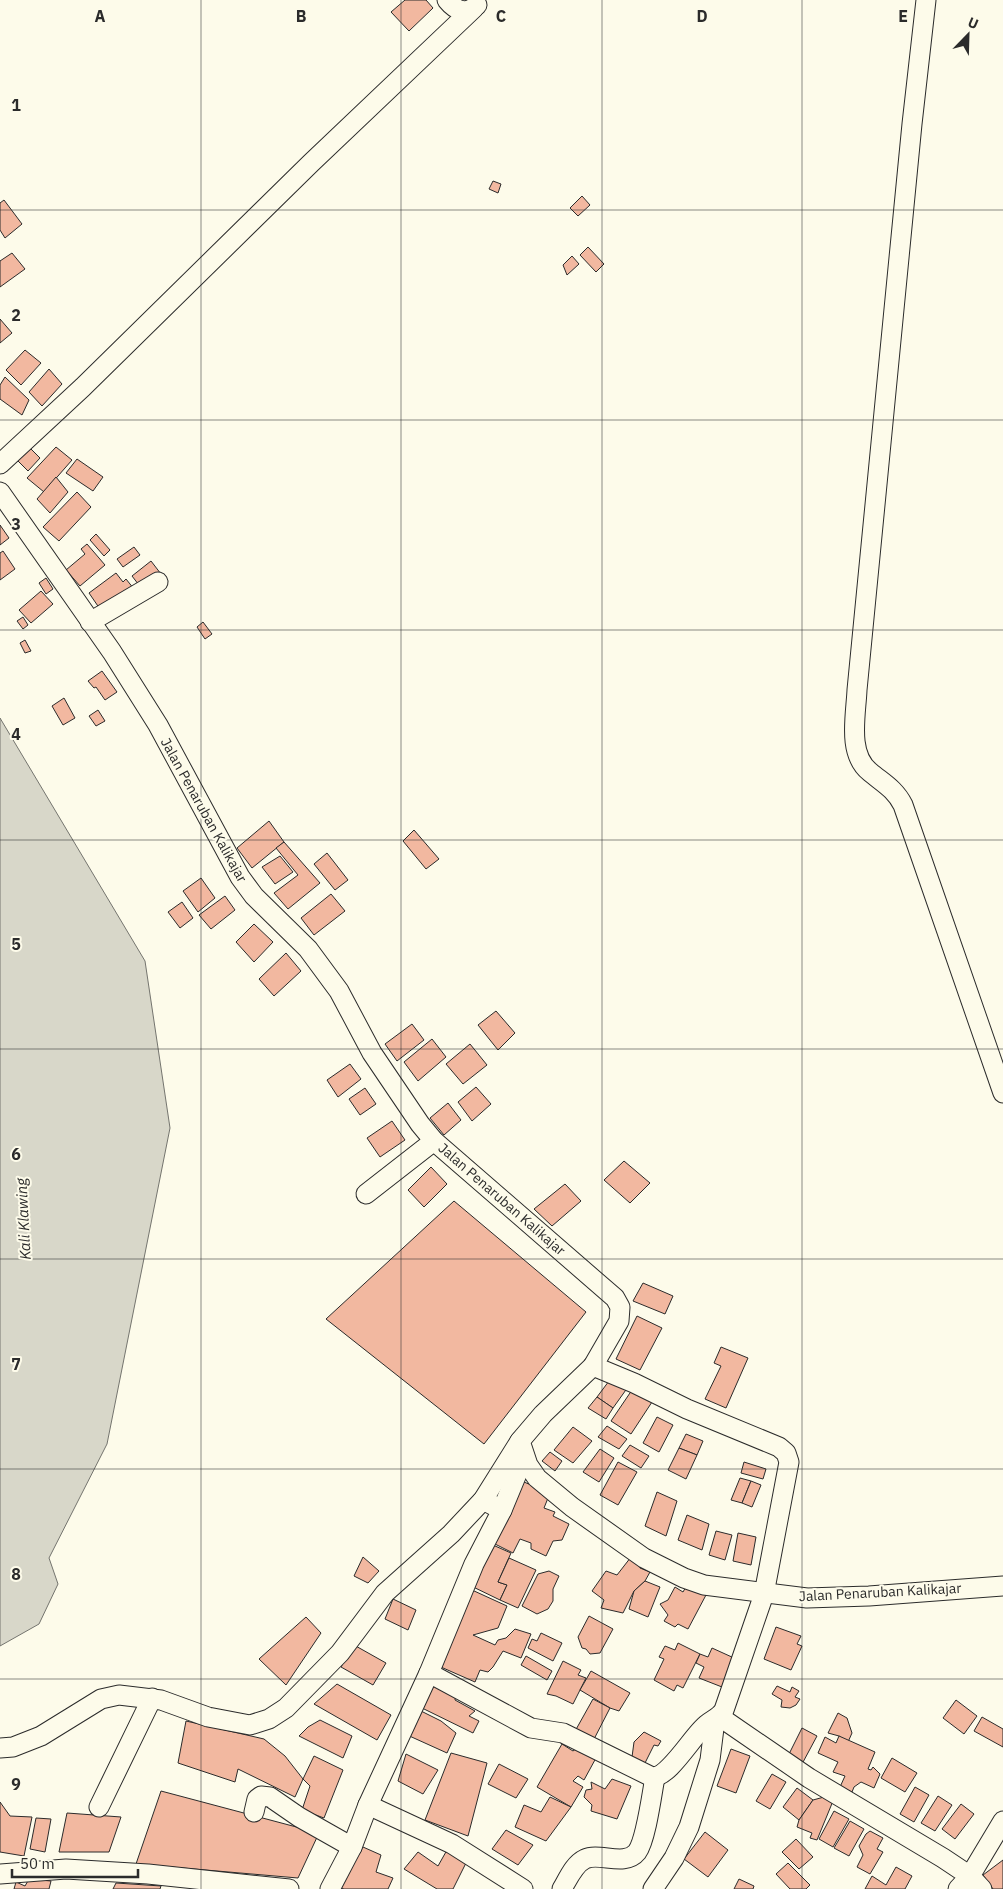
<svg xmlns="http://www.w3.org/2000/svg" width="1003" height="1889" font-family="'IBM Plex Sans',sans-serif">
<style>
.water{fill:#d8d7c9;stroke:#74746e}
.building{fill:#f2b8a0;stroke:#2b2b2b}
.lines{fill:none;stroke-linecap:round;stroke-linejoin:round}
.minor-casing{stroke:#2b2b2b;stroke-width:21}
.minor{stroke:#fdfbea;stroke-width:19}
.grid{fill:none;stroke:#2b2b2b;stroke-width:1;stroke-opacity:0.55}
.labels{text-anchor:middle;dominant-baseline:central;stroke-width:4;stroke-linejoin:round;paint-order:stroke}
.street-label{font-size:14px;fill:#2b2b2b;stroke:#fdfbea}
.water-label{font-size:15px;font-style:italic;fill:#2b2b2b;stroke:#fdfbea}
.grid-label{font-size:16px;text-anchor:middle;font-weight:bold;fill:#2b2b2b;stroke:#fdfbea;stroke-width:4;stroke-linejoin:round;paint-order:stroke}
</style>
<rect width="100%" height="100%" fill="#fdfbea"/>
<!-- water -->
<polygon class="water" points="0,718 145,961 170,1128 107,1444 49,1558 58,1584 39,1624 0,1646"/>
<!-- building -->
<g class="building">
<polygon points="405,0 426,0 433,8 409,31 391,12"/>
<polygon points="493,181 501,184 498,193 489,189"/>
<polygon points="582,196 590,205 578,216 570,208"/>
<polygon points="4,200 22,224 5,238 0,230 0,203"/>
<polygon points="588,247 604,264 596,272 580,255"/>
<polygon points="12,253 25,269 0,287 0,261"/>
<polygon points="572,256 579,264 567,275 563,265"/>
<polygon points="0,319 12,333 0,343"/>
<polygon points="25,350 41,363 21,385 6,370"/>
<polygon points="49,369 62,384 42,406 29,392"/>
<polygon points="5,377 29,400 22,415 0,399 0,385"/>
<polygon points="28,446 40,458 28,471 15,458"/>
<polygon points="56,447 72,460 44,492 27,478"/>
<polygon points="77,459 103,477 93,491 66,473"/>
<polygon points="56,477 68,492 50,513 37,499"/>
<polygon points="77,492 91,507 59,541 43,527"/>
<polygon points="0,525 9,538 0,545"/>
<polygon points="96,534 110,550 104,556 90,540"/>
<polygon points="87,544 105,565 80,586 66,570 85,554 81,549"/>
<polygon points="134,547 140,555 123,567 117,559"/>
<polygon points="3,551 15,569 0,580 0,553"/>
<polygon points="151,561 161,574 142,589 132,576"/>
<polygon points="116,573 123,582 126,579 134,589 102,612 89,593"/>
<polygon points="46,578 53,589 46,594 39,583"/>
<polygon points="41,591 53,604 31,623 19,610"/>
<polygon points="23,617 28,625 23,629 17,621"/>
<polygon points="203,622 212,634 205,639 197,627"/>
<polygon points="25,640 31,651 25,653 20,643"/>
<polygon points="102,671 117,692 105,700 96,687 94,688 88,681"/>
<polygon points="64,698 75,718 63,725 52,706"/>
<polygon points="98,710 105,721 96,726 89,716"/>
<polygon points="269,821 284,842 252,868 237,848"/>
<polygon points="414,830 439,859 426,869 403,841"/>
<polygon points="284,842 320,883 288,909 274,893 298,875 276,848"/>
<polygon points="327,853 348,880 335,890 314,864"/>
<polygon points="280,856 293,872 275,884 262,867"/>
<polygon points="201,878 215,898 198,912 183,891"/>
<polygon points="331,894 345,911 314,935 301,918"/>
<polygon points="225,896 235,910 211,929 199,915"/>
<polygon points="182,902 193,918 180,928 168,912"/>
<polygon points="254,924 273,942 254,962 236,942"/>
<polygon points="286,953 301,971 274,996 259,979"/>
<polygon points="496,1011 515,1033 498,1050 478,1025"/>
<polygon points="412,1024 424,1040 397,1061 385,1044"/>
<polygon points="432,1039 446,1057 418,1081 404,1062"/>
<polygon points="470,1044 487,1065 463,1084 446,1064"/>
<polygon points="350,1064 361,1079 338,1097 327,1080"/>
<polygon points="476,1087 491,1104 472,1121 458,1102"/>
<polygon points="365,1088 376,1104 360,1115 349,1099"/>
<polygon points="448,1103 461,1120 444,1135 430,1118"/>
<polygon points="392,1121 405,1140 380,1157 367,1138"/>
<polygon points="624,1161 650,1183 630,1203 604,1180"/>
<polygon points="431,1167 447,1184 424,1207 408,1190"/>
<polygon points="565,1184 581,1201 552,1226 534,1209"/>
<polygon points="454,1201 586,1312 484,1444 326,1319"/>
<polygon points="643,1283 673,1296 665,1314 633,1301"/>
<polygon points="637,1316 662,1328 640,1370 616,1359"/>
<polygon points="721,1347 748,1358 726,1408 705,1399 721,1366 714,1363"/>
<polygon points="612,1377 628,1387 613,1408 597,1397"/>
<polygon points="632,1390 652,1402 631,1434 611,1421"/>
<polygon points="597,1397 613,1408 606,1419 588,1408"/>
<polygon points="657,1417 673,1425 659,1452 643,1443"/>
<polygon points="607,1426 627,1439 619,1449 598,1437"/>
<polygon points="573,1427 592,1441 573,1463 554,1450"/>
<polygon points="686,1434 703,1441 697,1455 679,1448"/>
<polygon points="630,1445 649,1456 641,1468 622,1456"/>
<polygon points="679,1448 697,1455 686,1479 668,1470"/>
<polygon points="600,1449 614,1458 599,1482 583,1472"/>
<polygon points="550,1452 562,1461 555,1471 542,1461"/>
<polygon points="618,1462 637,1472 618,1505 600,1495"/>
<polygon points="744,1462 766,1469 763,1479 741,1473"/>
<polygon points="740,1478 751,1481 742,1503 731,1500"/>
<polygon points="751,1481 761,1485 752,1507 742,1503"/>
<polygon points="524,1482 550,1493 544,1508 555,1512 553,1516 569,1524 562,1540 553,1541 546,1556 531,1549 531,1543 520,1539 513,1553 491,1542 515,1490"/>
<polygon points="657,1492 677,1501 666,1536 645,1526"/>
<polygon points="687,1515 709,1524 702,1550 678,1540"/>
<polygon points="716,1531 732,1535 725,1560 709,1555"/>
<polygon points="738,1533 756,1537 751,1565 733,1561"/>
<polygon points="486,1542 511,1553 498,1582 507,1585 500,1600 467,1584"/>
<polygon points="363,1557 379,1571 368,1583 354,1576"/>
<polygon points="631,1557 640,1564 640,1568 650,1572 645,1581 634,1591 623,1613 601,1608 604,1600 592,1591 606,1571 617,1575"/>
<polygon points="509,1558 536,1570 518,1608 500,1600 507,1585 498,1582"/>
<polygon points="549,1571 559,1576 553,1589 553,1601 548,1609 537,1614 522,1606 538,1574"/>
<polygon points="645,1581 660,1587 648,1617 629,1609 634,1591"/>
<polygon points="687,1585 706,1595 688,1629 678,1624 675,1627 664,1621 668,1615 660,1604 668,1600 675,1587 683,1592"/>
<polygon points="472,1590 507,1606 498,1628 473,1635 495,1645 498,1640 506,1638 515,1629 531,1634 521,1658 503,1651 493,1667 488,1672 480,1670 475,1682 434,1664"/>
<polygon points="393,1599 416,1610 408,1630 385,1619"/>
<polygon points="589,1616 613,1629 600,1653 590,1654 586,1649 582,1648 578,1637"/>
<polygon points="306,1617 321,1633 286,1685 259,1659"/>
<polygon points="776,1627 801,1636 797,1644 802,1646 791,1670 764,1659"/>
<polygon points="541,1633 562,1643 553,1661 528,1648 532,1639 537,1641"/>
<polygon points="678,1643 700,1654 683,1688 677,1685 674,1691 654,1680 664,1659 659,1657 665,1646 675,1650"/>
<polygon points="354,1645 386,1663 373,1685 341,1667"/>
<polygon points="712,1648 734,1658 722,1687 699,1678 704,1667 696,1663 700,1654 708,1657"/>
<polygon points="526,1656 552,1671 547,1680 521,1665"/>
<polygon points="563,1661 581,1670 578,1675 586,1678 573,1704 556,1696 547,1694"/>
<polygon points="591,1671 630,1693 619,1711 610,1708 580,1690"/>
<polygon points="434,1682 456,1693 455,1700 475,1711 469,1716 479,1721 473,1733 422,1708"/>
<polygon points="337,1684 391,1715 377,1740 314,1704"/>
<polygon points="777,1686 790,1692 792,1687 799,1691 795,1697 800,1699 796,1705 790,1708 781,1707 782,1700 772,1694"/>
<polygon points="593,1699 610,1708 592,1743 574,1733"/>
<polygon points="956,1700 977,1716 964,1734 943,1718"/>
<polygon points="417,1709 441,1721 456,1733 447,1753 405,1734"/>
<polygon points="838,1713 847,1718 852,1733 848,1742 839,1736 828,1733"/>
<polygon points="982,1717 1003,1729 1003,1747 974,1731"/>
<polygon points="320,1720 352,1736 343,1758 299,1736 308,1727"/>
<polygon points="186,1721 264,1739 285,1756 303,1779 295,1797 238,1769 235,1782 178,1763"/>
<polygon points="802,1728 817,1736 802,1764 788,1756"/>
<polygon points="644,1732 661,1741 658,1746 654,1745 645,1763 632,1757 634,1742"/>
<polygon points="839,1736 875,1752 868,1769 871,1770 873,1767 880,1774 874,1788 861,1782 854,1787 852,1792 840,1787 845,1776 833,1772 838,1762 818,1753 825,1737 836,1743"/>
<polygon points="562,1744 573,1751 577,1748 596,1758 584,1780 578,1776 573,1781 583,1787 571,1807 537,1787"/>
<polygon points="731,1749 750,1756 736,1793 717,1786"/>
<polygon points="451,1753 487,1763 468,1836 425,1820"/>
<polygon points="406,1754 438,1770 423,1794 398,1781"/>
<polygon points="314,1756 343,1770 324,1818 302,1810 310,1786 303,1779"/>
<polygon points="892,1758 917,1773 905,1792 881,1778"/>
<polygon points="499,1764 528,1779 516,1798 488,1784"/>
<polygon points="772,1774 786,1782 770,1809 756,1801"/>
<polygon points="612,1779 631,1786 617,1819 591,1811 592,1805 584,1797 586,1790 592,1789 591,1782 605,1789"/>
<polygon points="915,1787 929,1795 914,1822 900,1814"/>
<polygon points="797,1788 813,1800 799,1820 783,1807"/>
<polygon points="161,1791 319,1833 298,1878 136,1864"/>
<polygon points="938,1796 952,1805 935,1831 921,1823"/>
<polygon points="550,1797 571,1807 546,1841 515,1827 524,1805 541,1812"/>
<polygon points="824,1797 833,1801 817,1840 810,1838 812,1833 797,1827 799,1820 813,1800"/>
<polygon points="0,1802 10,1816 32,1817 24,1856 0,1852"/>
<polygon points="961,1804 974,1814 955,1839 942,1829"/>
<polygon points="834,1811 849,1819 833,1847 819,1839"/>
<polygon points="67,1813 121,1817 109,1852 59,1852"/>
<polygon points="36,1818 51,1819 45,1852 30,1849"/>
<polygon points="850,1821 864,1829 849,1856 834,1848"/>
<polygon points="506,1830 533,1845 518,1865 492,1849"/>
<polygon points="870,1831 883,1838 877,1849 883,1852 870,1874 857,1867 863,1855 859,1846 866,1834"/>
<polygon points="705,1832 728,1850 708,1877 684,1859"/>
<polygon points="796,1839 813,1857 799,1869 782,1852"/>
<polygon points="363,1847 381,1855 376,1872 393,1878 388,1889 344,1889 334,1885"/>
<polygon points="447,1850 468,1859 453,1889 437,1889 404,1869 418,1852 438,1866"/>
<polygon points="1003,1860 1003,1889 993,1889 983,1875"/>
<polygon points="788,1863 810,1885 806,1889 790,1889 776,1874"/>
<polygon points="896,1867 912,1876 905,1889 865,1889 872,1876 886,1885"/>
<polygon points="29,1879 51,1881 49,1889 14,1889 16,1882 25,1886"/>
<polygon points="739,1879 754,1886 753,1889 734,1889"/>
<polygon points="116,1883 161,1886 160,1889 113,1889"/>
</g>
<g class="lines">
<defs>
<g id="minor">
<path d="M 447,0 C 456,11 466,15 477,5"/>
<path d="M 926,0 L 912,124 L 857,690 C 856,715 847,754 870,772 C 883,783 895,789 903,805 L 1003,1093"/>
<polyline points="0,464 83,387 311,163 474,8"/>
<polyline points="0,492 112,652 158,725 240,877 254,896 308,949 339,991 372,1053 420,1124 434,1141 615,1298 620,1307 619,1321 593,1366 543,1414 520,1441 528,1465 537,1478 572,1507 644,1558 684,1578 704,1585 807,1598 869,1596 1003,1586"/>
<polyline points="90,622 158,582"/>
<polyline points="366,1194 434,1141"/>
<path d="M 483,1500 L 502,1510 L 474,1564 L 429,1673 L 531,1728 L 563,1733 L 652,1777 C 669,1778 693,1735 706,1725 C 713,1719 719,1718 724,1710 L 764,1594 L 789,1462 L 786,1453 L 779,1447 L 687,1409 L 634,1383 L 593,1366"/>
<polyline points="502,1510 524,1457"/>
<polyline points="720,1717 809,1778 943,1858 970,1876 958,1889"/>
<polyline points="0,1748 13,1747 41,1736 101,1699 119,1695 161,1700 208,1717 250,1725 269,1719 286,1708 340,1653 385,1593 451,1534 483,1500 520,1441"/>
<polyline points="368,1805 452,1844 523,1889"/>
<polyline points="99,1807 152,1698"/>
<polyline points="254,1812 257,1799 261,1796 270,1797 299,1817 352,1847"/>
<polyline points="0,1874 66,1869 148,1874 289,1889"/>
<polyline points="330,1889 352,1847 368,1805 429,1673"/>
<path d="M 562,1889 C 568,1879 574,1864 585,1859 C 599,1852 625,1867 637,1852 C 646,1840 652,1793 655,1777"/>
<polyline points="653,1889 674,1858 689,1827 710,1760 715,1720"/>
<polyline points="982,1889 970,1876 1003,1821"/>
</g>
</defs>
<!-- minor casing -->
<use href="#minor" class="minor-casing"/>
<!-- minor -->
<use href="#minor" class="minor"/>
</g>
<!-- grid -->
<path class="grid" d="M 201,0 L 201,1889M 401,0 L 401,1889M 602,0 L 602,1889M 802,0 L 802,1889M 0,210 L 1003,210M 0,420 L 1003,420M 0,630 L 1003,630M 0,840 L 1003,840M 0,1049 L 1003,1049M 0,1259 L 1003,1259M 0,1469 L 1003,1469M 0,1679 L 1003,1679"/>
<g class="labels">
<!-- street labels -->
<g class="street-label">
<text transform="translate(204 810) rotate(61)">Jalan Penaruban Kalikajar</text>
<text transform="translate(502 1199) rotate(41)">Jalan Penaruban Kalikajar</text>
<text transform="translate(880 1592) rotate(-3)">Jalan Penaruban Kalikajar</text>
</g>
<!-- water labels -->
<g class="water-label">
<text transform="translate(23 1219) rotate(-93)">Kali Klawing</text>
</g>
</g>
<g class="grid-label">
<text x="100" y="22">A</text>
<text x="301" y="22">B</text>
<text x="501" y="22">C</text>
<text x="702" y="22">D</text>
<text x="903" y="22">E</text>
<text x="16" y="111">1</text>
<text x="16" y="321">2</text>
<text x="16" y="530">3</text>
<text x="16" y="740">4</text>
<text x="16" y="950">5</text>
<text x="16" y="1160">6</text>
<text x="16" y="1370">7</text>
<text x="16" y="1580">8</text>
<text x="16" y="1790">9</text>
</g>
<!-- north arrow -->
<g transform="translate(968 35) rotate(23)" stroke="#fdfbea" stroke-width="4" paint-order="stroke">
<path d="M0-4L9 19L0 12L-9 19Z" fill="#2b2b2b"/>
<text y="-8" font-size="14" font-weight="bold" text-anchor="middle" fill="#2b2b2b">U</text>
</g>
<!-- scale -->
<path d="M12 1869v8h126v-8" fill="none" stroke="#2b2b2b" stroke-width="2.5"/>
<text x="20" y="1869" font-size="15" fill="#2b2b2b" stroke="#fdfbea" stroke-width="4" paint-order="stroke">50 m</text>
</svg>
